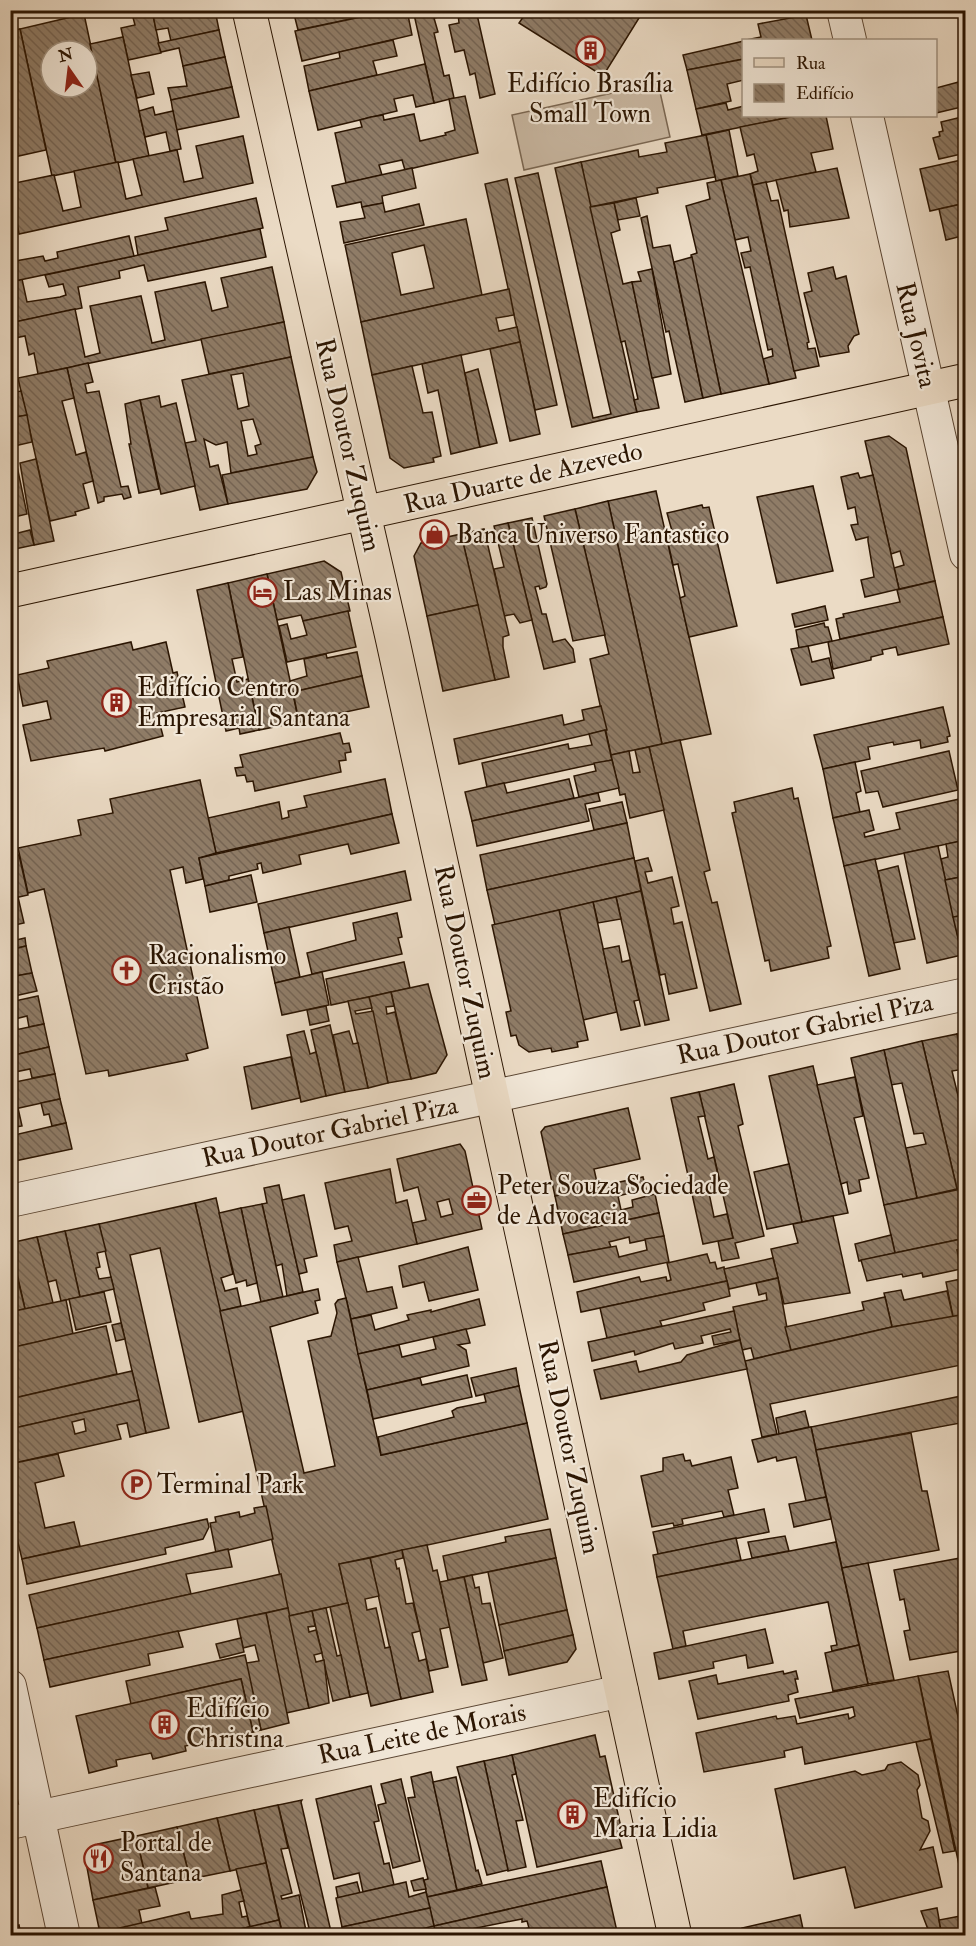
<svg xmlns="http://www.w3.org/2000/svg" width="976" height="1946" font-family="'IM FELL Double Pica',serif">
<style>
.garden{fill:#cab9a4;stroke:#7a6753;stroke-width:1.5}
.building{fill:url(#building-back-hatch);stroke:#2b1502;stroke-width:1.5;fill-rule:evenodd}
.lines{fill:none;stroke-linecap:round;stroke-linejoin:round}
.minor-casing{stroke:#5b4633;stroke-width:34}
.major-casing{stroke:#2b1502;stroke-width:35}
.minor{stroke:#f2e8d9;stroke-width:32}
.major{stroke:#ebdbc5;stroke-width:33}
.labels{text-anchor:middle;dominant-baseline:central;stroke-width:4.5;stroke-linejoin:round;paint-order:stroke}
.poi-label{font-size:26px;fill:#2b1502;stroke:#f2e8d9;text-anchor:start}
.street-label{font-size:26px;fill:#2b1502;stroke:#f2e8d9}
</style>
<defs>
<pattern id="building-back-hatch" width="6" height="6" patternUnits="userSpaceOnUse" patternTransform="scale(1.5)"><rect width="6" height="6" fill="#8f7c67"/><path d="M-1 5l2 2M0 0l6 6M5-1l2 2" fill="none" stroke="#756453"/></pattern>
</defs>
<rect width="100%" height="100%" fill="#ebdbc5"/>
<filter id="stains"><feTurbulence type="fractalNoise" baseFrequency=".00333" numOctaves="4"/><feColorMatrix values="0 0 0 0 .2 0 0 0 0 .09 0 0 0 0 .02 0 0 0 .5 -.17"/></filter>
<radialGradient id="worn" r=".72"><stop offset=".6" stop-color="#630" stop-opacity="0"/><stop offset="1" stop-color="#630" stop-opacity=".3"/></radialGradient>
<!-- garden -->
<polygon class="garden" points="658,83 670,137 524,170 512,115"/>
<!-- building -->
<g class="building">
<polygon points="131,10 152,10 161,53 128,60 121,28 135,25"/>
<polygon points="152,10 215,10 219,30 171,41 168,28 156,30"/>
<polygon points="293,10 394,10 298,30"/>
<polygon points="394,10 407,10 412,35 302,61 295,31"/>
<polygon points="413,10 437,10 439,17 434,18 438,32 434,33 444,76 449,75 454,98 434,103"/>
<polygon points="446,10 476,10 495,94 480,98 475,73 470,75 464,50 455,52 449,25 459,23 458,14 447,17"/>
<polygon points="528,10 644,10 603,76 519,23"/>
<path d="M 84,14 L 116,163 L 52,176 L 20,29 ZM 51,51 L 87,51 L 87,87 L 51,87 Z"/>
<polygon points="806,15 812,40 746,40 761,37 758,24"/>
<polygon points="20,29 46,150 14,157 10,144 10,31"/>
<polygon points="219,30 225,57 183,66 179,48 161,52 158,43"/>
<polygon points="123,37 149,156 116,163 90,44"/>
<polygon points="393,40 397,56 373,61 377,75 309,91 304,66 340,58 339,52"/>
<polygon points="744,41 744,59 687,70 683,55"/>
<polygon points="225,57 232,87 171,100 168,88 187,86 183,66"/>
<polygon points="744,59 744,80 727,84 731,101 696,109 687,70"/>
<polygon points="425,64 434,103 416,107 413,95 394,99 397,111 318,130 309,91"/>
<polygon points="149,72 154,94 137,98 131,75"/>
<polygon points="966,80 966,106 936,113 936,88"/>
<polygon points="232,87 239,117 176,130 171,100"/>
<polygon points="465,96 478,153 405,170 402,160 379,165 382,175 346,183 335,133 362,127 360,120 371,117 383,115 384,120 414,114 420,141 446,135 445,133 455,130 449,99"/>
<polygon points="726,103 728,110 744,106 744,116 796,116 702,135 696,109"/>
<polygon points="153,107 155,115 173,111 181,149 170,151 166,132 145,137 139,111"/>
<polygon points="796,116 826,116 833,149 811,153 816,172 753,185 750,174 758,171 754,154 747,156 740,127"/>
<polygon points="966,116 966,153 939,159 933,138 940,136 939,132 943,131 941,122"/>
<polygon points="729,130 738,176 716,181 706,135"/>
<polygon points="706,135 715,177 657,188 658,193 590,207 581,162 638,150 639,157 667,152 665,143"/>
<polygon points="243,136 253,183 19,234 10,184 54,175 63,211 81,207 74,171 118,162 126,199 142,195 133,159 177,150 184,182 203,178 196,146"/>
<polygon points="966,159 966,203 930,211 920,169"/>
<polygon points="581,162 637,412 572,427 515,178 538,173 593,418 611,414 555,168"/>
<polygon points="412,168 416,188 382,196 383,203 362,207 361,202 337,207 332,186"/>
<polygon points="837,168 849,218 790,227 788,210 784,211 776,180"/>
<polygon points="750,174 796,378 769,384 763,359 773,356 772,349 768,350 750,267 745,268 741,253 751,251 748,237 735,240 721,180"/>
<polygon points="507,179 557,405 535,410 485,184"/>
<polygon points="721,180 769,384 721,394 691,255 697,253 686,206 710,199 707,183"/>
<polygon points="766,182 771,201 778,200 809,342 807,343 808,349 815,348 819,366 794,371 753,185"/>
<polygon points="256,198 263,228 138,255 135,237 168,230 165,218"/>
<polygon points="636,198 640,216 618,220 614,203"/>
<polygon points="383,203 385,212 419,204 424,225 344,243 340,222 365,218 362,207"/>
<polygon points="614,203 620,230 611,233 623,284 632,282 659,408 637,412 634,400 638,399 625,341 621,342 590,207"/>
<polygon points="966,203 966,235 946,240 939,209"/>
<polygon points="647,216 653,248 670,245 703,398 685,402 669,331 666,332 641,218"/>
<path d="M 466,219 L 482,295 L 361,322 L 345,245 ZM 424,245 L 434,288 L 401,295 L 392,253 Z"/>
<polygon points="260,229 266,257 148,281 144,265 119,271 120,278 78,287 82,308 10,323 10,282 22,279 27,302 60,297 66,295 63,284 49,287 45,275"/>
<polygon points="129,236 134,256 10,282 10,262 43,256 45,261 58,258 57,252"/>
<polygon points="966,255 966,284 959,256"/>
<polygon points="692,257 721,394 703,398 674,262"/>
<polygon points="272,267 284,322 38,374 34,353 29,355 25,336 10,339 10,323 75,309 85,357 100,353 90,306 141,296 152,343 165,340 155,292 205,282 212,311 228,307 221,278"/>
<polygon points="833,267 836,279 846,276 859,334 854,336 848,346 849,352 820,357 804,293 812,291 808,273"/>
<polygon points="652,269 671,374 652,378 632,282 641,281 638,272"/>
<polygon points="509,289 514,315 496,318 499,331 517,327 520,342 372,375 361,322"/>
<polygon points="284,322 291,357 209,374 201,339"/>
<polygon points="520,342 540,434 510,441 490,349"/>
<polygon points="10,346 17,373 10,375"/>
<polygon points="461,355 480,447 451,454 438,390 428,393 422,364"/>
<path d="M 291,357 L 313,457 L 231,473 L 227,442 L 216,445 L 204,439 L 210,467 L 218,465 L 228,504 L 200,510 L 185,443 L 196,441 L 182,380 ZM 243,373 L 249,406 L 238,409 L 231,375 ZM 253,419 L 261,444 L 255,446 L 257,454 L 248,456 L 241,421 Z"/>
<polygon points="88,363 93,382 85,384 87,393 99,391 121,487 128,486 131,497 124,499 122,494 104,497 104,501 98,503 67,368"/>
<polygon points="412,366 423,413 432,412 441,456 433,458 434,462 404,468 390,458 372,375"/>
<polygon points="67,368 74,398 62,401 76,455 86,452 93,481 83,484 89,508 75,512 76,515 50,521 18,378"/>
<polygon points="478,369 497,443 480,447 465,373"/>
<polygon points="21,391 27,415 10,418 10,393"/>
<polygon points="159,396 161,407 176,403 195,486 161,494 140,400"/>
<polygon points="140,400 159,489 139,493 129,444 131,444 125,404"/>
<polygon points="27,415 32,442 10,447 10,418"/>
<polygon points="889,436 906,448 935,581 899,589 894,568 904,565 900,551 891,554 865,441"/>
<polygon points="313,457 317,472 307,489 228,504 222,475"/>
<polygon points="36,459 54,541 34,545 20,463"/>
<polygon points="17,466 27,514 10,518 10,467"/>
<polygon points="858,473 860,478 873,475 899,589 865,597 861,580 874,577 868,541 868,537 856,540 851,525 858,524 855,507 848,509 841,477"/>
<polygon points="813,486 833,571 777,583 757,497"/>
<polygon points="656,491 711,734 662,744 608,501"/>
<polygon points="608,501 662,744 611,755 590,659 609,654 575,509"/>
<polygon points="702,505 703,508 709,507 737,626 689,637 680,598 685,596 678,564 673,565 667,538 672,531 667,513"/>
<polygon points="575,509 605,635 573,641 544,516"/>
<polygon points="532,518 547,584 546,587 540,589 539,586 535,587 542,614 546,614 553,642 565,639 573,649 575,662 544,669 508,523"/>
<polygon points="508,523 532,620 520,623 514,614 504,616 494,569 504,567 494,526"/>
<polygon points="484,529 509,635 503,637 503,647 509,677 495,680 461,534"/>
<polygon points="30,530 34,545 10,550 10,535"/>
<polygon points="461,534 478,605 427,616 414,556 421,543"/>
<polygon points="324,561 341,572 350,611 303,621 301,615 277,620 267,574"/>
<polygon points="267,574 299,722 259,730 228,583"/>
<polygon points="935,581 943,617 840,639 836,619 844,617 843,614 900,602 897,590"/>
<polygon points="228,583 243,657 232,659 237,682 248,679 259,730 240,734 239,728 226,731 197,590"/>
<polygon points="478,605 495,680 443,691 427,616"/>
<polygon points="825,606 828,620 795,627 792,614"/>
<polygon points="348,611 356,647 287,662 279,626 287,624 291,639 307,635 303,621"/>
<polygon points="943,617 949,644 898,655 896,647 882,650 883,654 871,657 871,660 833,669 828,642"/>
<polygon points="824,623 825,627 828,627 832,641 799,648 796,630"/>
<polygon points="131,642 133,650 166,642 173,673 177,672 185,707 157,713 163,736 105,751 104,748 31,761 23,725 51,719 47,701 23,706 17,675 49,668 47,661"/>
<polygon points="808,646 812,662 829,658 834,678 801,685 791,649"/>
<polygon points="357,652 362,676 293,692 290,681 307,676 304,659 326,654 327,658"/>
<polygon points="362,676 369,707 299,722 293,692"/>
<polygon points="601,706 607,730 459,764 454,739 562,715 564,725 584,720 582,710"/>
<polygon points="943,707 950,736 947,737 948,742 921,748 920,740 894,745 893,742 868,747 870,759 823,769 814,735"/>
<polygon points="605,730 612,760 487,787 482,763 568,744 569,749 592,745 589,734"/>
<polygon points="340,733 343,744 349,743 351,752 345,753 346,760 339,761 341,772 255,791 253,781 247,782 245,775 237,776 235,768 243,767 240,755"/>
<polygon points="680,740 710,870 704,872 712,903 717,902 741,1004 710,1011 649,747"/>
<polygon points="649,747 664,810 630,818 625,794 620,795 611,755 629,751 633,773 640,772 635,750"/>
<polygon points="949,751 958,790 883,807 878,791 866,793 861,771"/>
<polygon points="612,760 619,788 579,797 574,776 596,771 594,763"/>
<polygon points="855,762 861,791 856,793 860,812 833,818 823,769"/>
<polygon points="385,779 392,814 216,853 208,818 279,802 282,819 289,817 288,811 307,807 304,796"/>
<polygon points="569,779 574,798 472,821 465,792 504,783 507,793"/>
<polygon points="200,780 216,853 199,858 203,879 186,883 183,867 170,870 208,1048 186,1054 188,1060 109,1076 108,1070 86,1074 44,889 28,893 18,848 81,835 78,820 113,813 110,799"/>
<polygon points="792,788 794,799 798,798 831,946 827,947 829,958 771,971 769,960 765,961 732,813 736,812 734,802"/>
<polygon points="598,793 600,801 585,804 589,821 477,846 472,821"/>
<polygon points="964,798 966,840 844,866 833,818 869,810 874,830 864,833 865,837 900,829 896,813"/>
<polygon points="622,802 627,823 594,830 589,809"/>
<polygon points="392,814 399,843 351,854 348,844 299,855 301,864 263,873 261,863 257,864 258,869 229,876 229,880 205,886 199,858"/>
<polygon points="627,823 634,858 487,890 480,855"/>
<polygon points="966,840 966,876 945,880 941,859 948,857 946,844"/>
<polygon points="938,846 962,955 927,963 904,853"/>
<polygon points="19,855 28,895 10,899 10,857"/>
<polygon points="634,858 641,891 495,925 487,890"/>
<polygon points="648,858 652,871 645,872 648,883 672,877 679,906 671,908 674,924 682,922 697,988 669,994 665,974 660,975 635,861"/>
<polygon points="875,859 900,969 869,976 844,866"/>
<polygon points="898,866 915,939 894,943 878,871"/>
<polygon points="405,871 411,900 264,933 258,904"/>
<polygon points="251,875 257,902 210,912 205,886"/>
<polygon points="966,876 966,915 953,917 945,880"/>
<polygon points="641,891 669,1020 645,1025 616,897"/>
<polygon points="18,897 24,923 10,926 10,899"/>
<polygon points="616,897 621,919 598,923 593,902"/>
<polygon points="593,902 617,1012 583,1020 559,910"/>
<polygon points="559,910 588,1040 577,1042 578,1047 552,1052 551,1048 529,1052 519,1045 516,1035 511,1036 506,1012 511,1011 492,925"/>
<polygon points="397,913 402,937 398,938 402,954 312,974 307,953 356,940 353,923"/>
<polygon points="966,915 966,954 962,955 953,917"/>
<polygon points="289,927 300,977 275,983 264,933"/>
<polygon points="10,937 12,941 25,938 26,946 10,950"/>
<polygon points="26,946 32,973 10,977 10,950"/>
<polygon points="619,946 622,962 630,960 639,1000 634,1001 640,1026 621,1030 603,949"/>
<polygon points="404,962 410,988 331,1005 326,979"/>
<polygon points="322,972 329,1005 282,1015 275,983"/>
<polygon points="32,973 37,991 10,997 10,977"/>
<polygon points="428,984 447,1055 436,1073 411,1079 391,992"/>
<polygon points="391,992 394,1006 386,1007 387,1014 395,1012 411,1079 388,1083 369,997"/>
<polygon points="38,996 44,1024 29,1027 27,1016 15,1019 18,1029 10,1031 10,1002"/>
<polygon points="369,997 372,1008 355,1011 356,1014 373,1011 388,1083 368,1088 348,1001"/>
<polygon points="326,1006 329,1021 310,1025 307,1010"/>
<polygon points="44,1024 49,1047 10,1056 10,1031"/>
<polygon points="330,1025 345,1092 326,1096 311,1030"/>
<polygon points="304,1031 310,1054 316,1052 326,1096 301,1102 287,1035"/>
<polygon points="349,1031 353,1044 358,1043 368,1088 345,1092 333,1035"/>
<polygon points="966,1032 966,1073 957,1034"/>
<polygon points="957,1034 964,1069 952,1071 966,1128 966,1188 957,1189 922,1041"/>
<polygon points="922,1041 957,1189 917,1198 906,1148 926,1144 923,1133 914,1134 902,1083 891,1085 884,1050"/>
<polygon points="49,1047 55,1074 32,1078 30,1069 10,1073 10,1056"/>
<polygon points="884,1050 917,1198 884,1205 851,1058"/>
<polygon points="291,1057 300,1098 252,1109 244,1067"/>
<polygon points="813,1066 848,1213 802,1222 769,1076"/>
<polygon points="55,1074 60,1099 10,1110 10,1083"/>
<polygon points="855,1077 863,1116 854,1118 869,1178 859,1180 861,1191 849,1194 847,1182 841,1184 817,1085"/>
<polygon points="734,1084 743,1124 738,1126 764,1236 735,1243 739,1258 722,1261 718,1241 733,1238 699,1092"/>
<polygon points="699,1092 705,1116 698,1117 708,1159 714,1157 721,1189 709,1193 714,1217 727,1214 733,1238 703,1244 671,1098"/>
<polygon points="60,1099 66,1123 52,1126 49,1114 44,1115 41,1103"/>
<polygon points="18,1108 22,1126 10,1128 10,1110"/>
<polygon points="628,1108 640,1159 594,1169 598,1187 555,1196 541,1132 545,1127"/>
<polygon points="66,1123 72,1149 10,1162 10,1136"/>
<path d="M 460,1144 L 465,1151 L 482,1229 L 417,1244 L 412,1223 L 426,1220 L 418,1187 L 404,1191 L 397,1159 ZM 449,1199 L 453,1214 L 441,1217 L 437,1202 Z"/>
<polygon points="789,1164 802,1222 767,1229 754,1172"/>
<polygon points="390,1169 396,1203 407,1200 417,1244 337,1262 334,1245 352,1241 348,1226 335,1229 325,1183"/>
<polygon points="643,1177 646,1189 618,1196 621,1210 633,1207 632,1200 655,1194 659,1213 563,1234 555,1196"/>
<polygon points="279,1185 303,1292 287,1296 282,1264 276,1266 262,1204 267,1203 264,1188"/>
<polygon points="966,1188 966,1238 895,1253 884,1205"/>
<polygon points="304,1195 317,1256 304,1259 307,1272 299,1274 282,1200"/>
<polygon points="216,1198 233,1274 221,1278 225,1291 237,1288 241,1306 220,1311 195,1203"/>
<polygon points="195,1203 244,1411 199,1422 160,1248 130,1255 169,1428 146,1433 99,1224"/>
<polygon points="262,1204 283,1297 261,1302 241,1208"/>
<polygon points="241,1208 257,1283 247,1286 246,1280 236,1283 219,1213"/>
<polygon points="659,1213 664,1236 630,1243 629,1237 609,1242 611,1247 568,1255 563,1234"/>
<polygon points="833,1216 850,1293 784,1304 771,1249 798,1243 793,1224"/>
<polygon points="99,1224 106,1251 97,1253 100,1267 96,1268 99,1279 111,1277 114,1289 80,1297 65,1231"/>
<polygon points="65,1231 80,1297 61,1301 56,1280 48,1282 37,1237"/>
<polygon points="891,1235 895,1253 859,1261 855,1244"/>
<polygon points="664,1236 669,1262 574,1282 568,1255 616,1246 619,1257 647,1250 645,1239"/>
<polygon points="37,1237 53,1303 25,1309 10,1243"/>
<polygon points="966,1238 966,1249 957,1250 961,1269 923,1277 922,1273 903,1277 902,1274 867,1281 861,1260"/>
<polygon points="10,1247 25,1309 10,1312"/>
<polygon points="468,1247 478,1290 429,1301 424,1282 403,1287 399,1266"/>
<polygon points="707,1254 710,1263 715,1262 717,1269 724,1267 727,1281 581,1312 577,1292 639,1277 641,1282 666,1277 667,1281 671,1280 667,1263"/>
<polygon points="358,1257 367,1292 392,1287 397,1308 351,1319 337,1262"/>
<polygon points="773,1258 778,1278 729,1289 724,1269"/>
<polygon points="778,1278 791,1350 754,1359 751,1348 742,1350 733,1307 767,1300 766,1293 759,1295 756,1283"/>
<polygon points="966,1278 966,1314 953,1317 946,1282"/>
<polygon points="727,1281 730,1296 703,1303 705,1310 660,1321 662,1326 607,1338 600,1308"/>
<polygon points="318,1289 320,1300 315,1301 318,1313 270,1327 304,1473 335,1466 308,1341 331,1336 337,1313 335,1304 338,1300 346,1298 381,1455 527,1423 548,1519 339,1564 348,1603 289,1616 220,1311"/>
<polygon points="901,1290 904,1300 947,1291 953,1317 892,1327 884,1293"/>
<polygon points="104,1292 111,1322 76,1330 69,1299"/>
<polygon points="885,1297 892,1327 791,1350 785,1327 864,1310 862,1302"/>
<polygon points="479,1299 485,1325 358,1354 351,1319 371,1315 375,1330 409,1320 407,1315 431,1310 431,1312"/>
<polygon points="66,1300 73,1334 10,1348 10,1312"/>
<polygon points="734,1311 740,1340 714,1345 712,1336 731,1332 730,1329 701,1336 703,1343 675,1349 673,1343 635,1355 634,1351 592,1361 588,1342"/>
<polygon points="966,1314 966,1364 770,1404 777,1434 762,1437 745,1361 892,1327"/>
<polygon points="121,1323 125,1339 116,1341 112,1325"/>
<polygon points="106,1326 117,1374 10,1399 10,1348"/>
<polygon points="466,1329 470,1343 458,1345 466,1350 469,1366 367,1390 358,1354 399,1345 402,1357 436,1349 433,1337"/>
<polygon points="740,1340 747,1369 601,1399 594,1370 636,1361 639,1372 681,1362 687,1355"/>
<polygon points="516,1368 519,1386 476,1396 471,1378"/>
<polygon points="132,1371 139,1400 10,1429 10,1399"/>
<polygon points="467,1375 472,1397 373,1419 367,1390 420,1378 422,1385"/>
<polygon points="519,1386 527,1423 381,1455 378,1437 454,1417 452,1411 457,1408 486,1402 484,1394"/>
<polygon points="966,1395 966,1422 816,1450 811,1427"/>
<path d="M 139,1400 L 146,1433 L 130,1437 L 127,1423 L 117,1425 L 121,1439 L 10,1464 L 10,1429 ZM 84,1419 L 86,1431 L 75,1434 L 72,1422 Z"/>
<polygon points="805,1411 809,1427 779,1434 776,1418"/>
<polygon points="811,1427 826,1497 806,1501 796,1457 777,1461 776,1457 758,1462 752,1440"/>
<polygon points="911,1433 922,1491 927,1491 939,1550 842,1568 816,1450"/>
<polygon points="58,1454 64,1476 35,1483 45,1528 74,1522 80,1546 22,1559 10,1510 10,1464"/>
<polygon points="683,1454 685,1461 690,1460 692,1466 731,1457 738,1488 728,1490 734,1515 724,1517 722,1511 682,1519 683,1524 674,1526 673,1523 652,1527 641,1476 663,1471 663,1458"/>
<polygon points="826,1497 831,1519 794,1527 789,1504"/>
<polygon points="266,1506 273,1539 216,1553 210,1523 216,1522 215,1517 239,1512 240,1517 255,1513 254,1508"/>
<polygon points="764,1509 769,1532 658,1554 653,1532"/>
<polygon points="207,1519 209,1527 203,1539 165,1548 166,1554 27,1584 22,1559"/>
<polygon points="550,1529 556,1558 448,1580 443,1556 506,1542 505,1537"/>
<polygon points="785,1536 789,1551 752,1558 748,1542"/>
<polygon points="736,1538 741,1560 657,1577 653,1555"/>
<polygon points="836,1542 859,1645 832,1651 831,1646 837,1645 828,1602 683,1631 686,1646 673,1649 657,1577"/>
<polygon points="427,1545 433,1571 437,1570 450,1627 440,1629 448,1667 429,1671 402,1550"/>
<polygon points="228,1549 232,1567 186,1574 191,1594 37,1628 29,1595"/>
<polygon points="402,1550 403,1558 395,1560 397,1569 399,1568 406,1604 413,1603 420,1631 412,1633 419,1661 426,1659 433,1692 401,1699 370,1558"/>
<polygon points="966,1557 966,1650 910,1660 904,1631 910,1630 904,1599 900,1600 894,1570"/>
<polygon points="370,1558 379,1596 365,1599 367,1610 376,1608 385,1648 390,1647 401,1699 371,1706 339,1564"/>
<polygon points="556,1558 567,1610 499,1625 488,1572"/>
<polygon points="868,1563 894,1680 868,1684 842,1568"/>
<polygon points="281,1574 288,1608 44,1660 37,1628"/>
<polygon points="472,1575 475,1588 479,1587 482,1604 490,1603 503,1658 483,1663 464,1577"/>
<polygon points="464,1577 487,1680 462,1685 440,1582"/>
<polygon points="348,1603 368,1693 350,1697 330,1607"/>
<polygon points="288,1608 309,1708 286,1713 266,1613"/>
<polygon points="326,1608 337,1656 341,1655 350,1697 333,1701 312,1611"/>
<polygon points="567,1610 573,1635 504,1651 499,1625"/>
<polygon points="312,1611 315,1626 308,1627 309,1632 316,1630 322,1653 314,1655 316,1662 324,1660 329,1703 309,1708 289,1616"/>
<polygon points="266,1613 289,1723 261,1730 246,1663 259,1661 255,1645 243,1648 237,1619"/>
<polygon points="765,1629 773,1663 748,1668 746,1655 713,1662 714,1668 659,1679 654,1653"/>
<polygon points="178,1631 183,1647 148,1654 150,1665 50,1687 44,1660"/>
<polygon points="573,1635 576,1649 567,1662 509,1675 504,1651"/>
<polygon points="241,1638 244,1652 220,1658 216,1644"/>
<polygon points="859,1645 868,1684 833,1691 825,1653"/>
<polygon points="245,1655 261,1730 253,1732 241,1679 131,1704 126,1681"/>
<polygon points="783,1671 784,1674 796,1671 798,1679 795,1679 798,1692 788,1695 789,1701 698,1719 689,1681 716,1675 718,1684"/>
<polygon points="948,1671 966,1753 966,1897 918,1676"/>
<polygon points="918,1676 931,1739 805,1764 802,1747 784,1751 785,1757 704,1772 696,1733 776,1716 777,1719 795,1716 797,1724 848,1714 849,1719 855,1716 853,1707 800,1718 795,1699"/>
<polygon points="241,1679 253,1732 185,1746 186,1751 153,1759 151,1753 116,1760 117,1766 89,1773 76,1716"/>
<polygon points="595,1735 600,1757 605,1756 614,1796 622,1832 618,1833 622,1848 537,1867 512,1755"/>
<polygon points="931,1739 955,1851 943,1853 916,1742"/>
<polygon points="512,1755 516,1774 512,1775 523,1820 516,1821 526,1867 508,1871 484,1761"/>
<polygon points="484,1761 508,1870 487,1875 457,1767"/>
<polygon points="901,1762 918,1775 920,1785 917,1790 922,1818 928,1821 930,1831 920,1850 933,1847 942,1887 855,1908 845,1867 794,1879 775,1789 855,1771 862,1775 885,1770 888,1765"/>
<polygon points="431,1772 457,1890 427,1897 424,1880 428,1879 408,1798 415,1797 411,1777"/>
<polygon points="456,1777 476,1871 478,1870 482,1884 457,1890 433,1782"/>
<polygon points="401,1779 420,1861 393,1868 378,1805 386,1803 381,1784"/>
<polygon points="371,1786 379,1821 374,1822 384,1864 389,1863 394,1885 363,1892 359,1873 334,1879 316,1799"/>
<polygon points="302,1800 301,1802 332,1936 311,1936 278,1805"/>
<polygon points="278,1805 288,1848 281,1849 292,1893 281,1896 282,1899 299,1895 307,1936 283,1936 254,1810"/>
<polygon points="254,1810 266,1863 230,1871 217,1818"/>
<polygon points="217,1818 230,1871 190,1879 177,1827"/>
<polygon points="177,1827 190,1879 148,1888 136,1836"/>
<polygon points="136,1836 148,1888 93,1900 86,1862 90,1851 98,1844"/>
<polygon points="601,1861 607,1887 434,1926 427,1897"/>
<polygon points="266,1863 279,1920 250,1927 236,1869"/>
<polygon points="423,1878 426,1889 414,1891 411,1881"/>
<polygon points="357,1882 360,1893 338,1898 336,1887"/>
<polygon points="406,1882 409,1897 426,1892 430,1908 342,1927 336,1898"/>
<polygon points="155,1887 160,1906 139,1910 142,1924 100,1933 93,1900"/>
<polygon points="607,1887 618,1936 596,1936 595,1929 571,1936 493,1936 529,1928 527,1921 522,1922 522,1919 461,1931 462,1936 436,1936 434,1926"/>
<polygon points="241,1890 244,1901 239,1902 242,1917 247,1916 250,1927 206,1936 103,1936 102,1932 189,1912 191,1919 223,1914 222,1895"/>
<polygon points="430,1908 434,1926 421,1929 422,1936 344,1936 342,1927"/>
<polygon points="937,1908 942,1936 918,1936 929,1932 921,1911"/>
<polygon points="800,1915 803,1929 791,1931 792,1936 743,1936 742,1928"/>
<polygon points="966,1915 966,1924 962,1925 966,1936 942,1936 939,1920"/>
<polygon points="279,1920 283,1936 206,1936 214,1935"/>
<polygon points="19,1925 21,1936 10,1936 10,1928"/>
</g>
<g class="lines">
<defs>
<g id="minor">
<polyline points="843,10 850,40"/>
<polyline points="867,116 966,554"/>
<polyline points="10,1201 966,994"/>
<polyline points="10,1686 64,1936"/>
<polyline points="10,1823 622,1691"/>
</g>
<g id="major">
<polyline points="249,10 392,637 675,1936"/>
<polyline points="10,591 966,380"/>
</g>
</defs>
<!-- minor casing -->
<use href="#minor" class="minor-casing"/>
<!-- major casing -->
<use href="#major" class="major-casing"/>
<!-- minor -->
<use href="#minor" class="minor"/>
<!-- major -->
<use href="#major" class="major"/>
</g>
<!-- icons -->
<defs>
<symbol id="building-ring" viewBox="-11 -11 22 22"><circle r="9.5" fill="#f2e8d9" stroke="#8f2418" stroke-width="1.5"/><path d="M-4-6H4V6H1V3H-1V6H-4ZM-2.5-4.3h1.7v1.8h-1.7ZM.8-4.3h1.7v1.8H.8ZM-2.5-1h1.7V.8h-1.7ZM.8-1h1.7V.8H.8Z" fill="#8f2418"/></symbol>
<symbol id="shop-ring" viewBox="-11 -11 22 22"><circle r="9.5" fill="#f2e8d9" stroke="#8f2418" stroke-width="1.5"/><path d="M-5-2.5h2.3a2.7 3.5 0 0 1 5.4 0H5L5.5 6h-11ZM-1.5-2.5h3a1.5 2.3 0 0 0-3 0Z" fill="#8f2418"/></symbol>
<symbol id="hotel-ring" viewBox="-11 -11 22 22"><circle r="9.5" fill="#f2e8d9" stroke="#8f2418" stroke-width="1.5"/><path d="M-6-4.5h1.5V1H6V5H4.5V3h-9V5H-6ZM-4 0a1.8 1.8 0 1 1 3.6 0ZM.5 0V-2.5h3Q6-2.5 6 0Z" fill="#8f2418"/></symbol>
<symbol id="church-ring" viewBox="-11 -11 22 22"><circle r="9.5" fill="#f2e8d9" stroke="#8f2418" stroke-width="1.5"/><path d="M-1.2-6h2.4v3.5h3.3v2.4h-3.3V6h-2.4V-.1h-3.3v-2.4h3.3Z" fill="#8f2418"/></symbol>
<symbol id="office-ring" viewBox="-11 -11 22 22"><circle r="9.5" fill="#f2e8d9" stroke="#8f2418" stroke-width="1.5"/><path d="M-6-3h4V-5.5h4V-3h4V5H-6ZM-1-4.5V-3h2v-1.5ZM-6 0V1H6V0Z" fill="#8f2418"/></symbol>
<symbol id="parking-ring" viewBox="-11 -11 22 22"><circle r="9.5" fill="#f2e8d9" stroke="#8f2418" stroke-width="1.5"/><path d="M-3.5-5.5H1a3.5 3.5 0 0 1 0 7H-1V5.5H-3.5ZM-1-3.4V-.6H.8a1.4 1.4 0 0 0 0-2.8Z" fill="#8f2418"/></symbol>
<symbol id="restaurant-ring" viewBox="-11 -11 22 22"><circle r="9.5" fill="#f2e8d9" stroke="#8f2418" stroke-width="1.5"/><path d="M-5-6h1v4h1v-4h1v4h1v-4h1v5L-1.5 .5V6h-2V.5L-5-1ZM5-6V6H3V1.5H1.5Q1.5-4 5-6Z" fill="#8f2418"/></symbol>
</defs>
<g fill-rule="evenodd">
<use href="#building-ring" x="574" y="34" width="33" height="33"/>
<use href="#shop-ring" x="418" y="518" width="33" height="33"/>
<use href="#hotel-ring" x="246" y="576" width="33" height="33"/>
<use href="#building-ring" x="100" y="686" width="33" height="33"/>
<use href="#church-ring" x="110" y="954" width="33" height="33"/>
<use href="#office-ring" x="460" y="1184" width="33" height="33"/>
<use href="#parking-ring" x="120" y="1468" width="33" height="33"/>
<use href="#building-ring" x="148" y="1708" width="33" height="33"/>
<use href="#building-ring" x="556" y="1798" width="33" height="33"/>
<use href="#restaurant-ring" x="82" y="1842" width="33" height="33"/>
</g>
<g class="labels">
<!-- poi labels -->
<g class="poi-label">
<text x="590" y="84" text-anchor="middle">Edifício Brasília<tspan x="590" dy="30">Small Town</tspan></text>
<text x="456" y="535">Banca Universo Fantastico</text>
<text x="283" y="592">Las Minas</text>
<text x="137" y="688">Edifício Centro<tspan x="137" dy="30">Empresarial Santana</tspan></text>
<text x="148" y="956">Racionalismo<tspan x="148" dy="30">Cristão</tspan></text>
<text x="497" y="1186">Peter Souza Sociedade<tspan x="497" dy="30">de Advocacia</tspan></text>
<text x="157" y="1485">Terminal Park</text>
<text x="186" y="1709">Edifício<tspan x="186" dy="30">Christina</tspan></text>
<text x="593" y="1799">Edifício<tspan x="593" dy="30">Maria Lidia</tspan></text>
<text x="120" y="1843">Portal de<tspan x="120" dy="30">Santana</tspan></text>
</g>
<!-- street labels -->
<g class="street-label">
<text transform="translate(916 335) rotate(77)">Rua Jovita</text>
<text transform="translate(348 445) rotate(77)">Rua Doutor Zuquim</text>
<text transform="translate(523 478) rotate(-13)">Rua Duarte de Azevedo</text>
<text transform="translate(465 972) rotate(78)">Rua Doutor Zuquim</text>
<text transform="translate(805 1029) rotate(-12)">Rua Doutor Gabriel Piza</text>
<text transform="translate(330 1132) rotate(-12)">Rua Doutor Gabriel Piza</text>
<text transform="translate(569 1447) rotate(78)">Rua Doutor Zuquim</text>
<text transform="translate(422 1734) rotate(-12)">Rua Leite de Morais</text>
</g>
</g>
<!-- margin -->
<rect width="976" height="1946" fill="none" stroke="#ebdbc5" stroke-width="36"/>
<rect x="12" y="12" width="952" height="1922" fill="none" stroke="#2b1502" stroke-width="3"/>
<rect x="18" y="18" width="940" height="1910" fill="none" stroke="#2b1502" stroke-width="1.5"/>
<!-- legend -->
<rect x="742" y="39" width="195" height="78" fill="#f2e8d9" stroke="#a29483" stroke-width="1.5"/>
<rect x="754" y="58" width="30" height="9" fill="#ebdbc5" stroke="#a29483" stroke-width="1.5"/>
<text x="796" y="69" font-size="18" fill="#2b1502">Rua</text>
<rect x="754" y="84" width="30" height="18" fill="url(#building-back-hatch)" stroke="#a29483" stroke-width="1.5"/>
<text x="796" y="99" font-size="18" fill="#2b1502">Edifício</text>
<!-- north arrow -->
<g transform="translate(69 69) rotate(346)"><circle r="28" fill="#f2e8d9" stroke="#a29483" stroke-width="1.5"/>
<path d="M0-4.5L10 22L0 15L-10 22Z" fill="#8f2418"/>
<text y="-9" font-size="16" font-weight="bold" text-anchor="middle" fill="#2b1502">N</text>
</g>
<rect width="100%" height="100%" filter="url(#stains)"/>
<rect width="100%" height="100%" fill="url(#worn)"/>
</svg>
